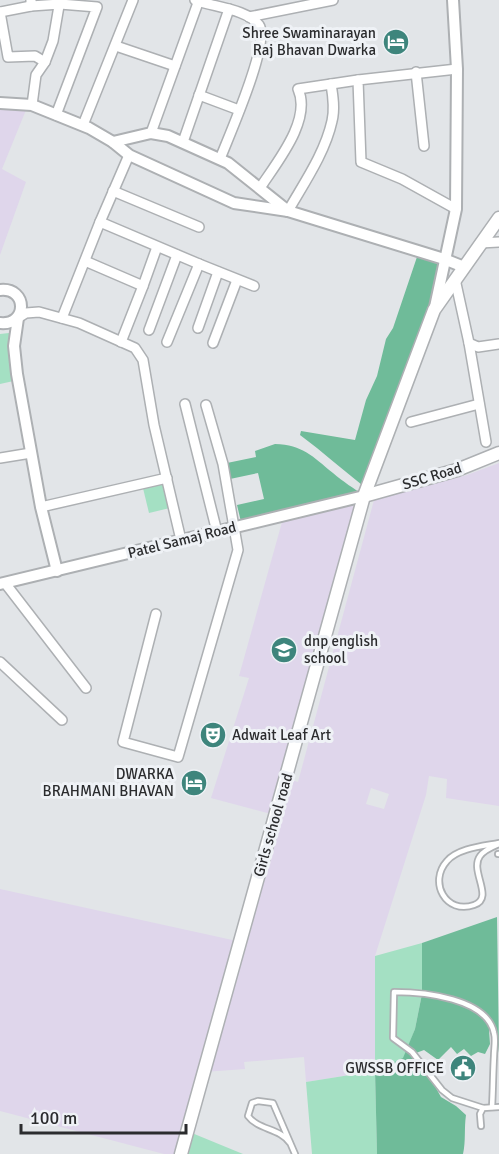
<svg xmlns="http://www.w3.org/2000/svg" width="499" height="1154" font-family="Signika,sans-serif">
<style>
.education{fill:#dfd6eb;fill-rule:evenodd}
.green{fill:#a4e0c3}
.forest{fill:#6fbb99}
.lines{fill:none;stroke-linecap:round;stroke-linejoin:round}
.service-casing{stroke:#adb0b3;stroke-width:8}
.minor-casing{stroke:#adb0b3;stroke-width:12}
.tertiary-casing{stroke:#adb0b3;stroke-width:14}
.secondary-casing{stroke:#adb0b3;stroke-width:15}
.service{stroke:#fff;stroke-width:4.5}
.minor{stroke:#fff;stroke-width:9}
.tertiary{stroke:#fff;stroke-width:10}
.secondary{stroke:#fff;stroke-width:12}
.labels{text-anchor:middle;dominant-baseline:central;stroke-width:6;stroke-linejoin:round;paint-order:stroke}
.poi-label{font-size:15px;fill:#2b2c2e;stroke:#eff2f6;text-anchor:end}
.street-label{font-size:15px;fill:#2b2c2e;stroke:#eff2f6}
</style>
<rect width="100%" height="100%" fill="#e2e5e8"/>
<!-- education -->
<g class="education">
<polygon points="0,103 28,105 2,169 26,182 0,255"/>
<path d="M 499,463 L 499,806 L 446,798 L 447,779 L 429,776 L 426,795 L 375,956 L 375,1071 L 306,1082 L 304,1057 L 244,1062 L 245,1069 L 204,1072 L 275,815 L 211,798 L 249,678 L 239,676 L 284,515 L 364,496 L 286,778 L 298,782 L 374,500 L 467,475 ZM 371,788 L 389,794 L 384,809 L 366,804 Z"/>
<polygon points="0,889 237,941 181,1154 164,1154 0,1111"/>
</g>
<!-- green -->
<g class="green">
<polygon points="9,333 18,380 0,384 0,334"/>
<polygon points="167,478 174,507 149,513 142,484"/>
<polygon points="422,943 422,994 415,1029 404,1058 375,1071 377,1154 312,1154 306,1082 375,1071 375,956"/>
<polygon points="187,1131 243,1154 181,1154"/>
</g>
<!-- forest -->
<g class="forest">
<path d="M 419,251 L 444,259 L 434,310 L 367,489 C 344,471 323,452 300,435 L 301,431 L 355,440 L 366,400 L 377,376 L 386,339 L 393,328 Z"/>
<path d="M 275,444 C 303,445 312,456 333,473 C 343,482 354,488 364,496 L 242,526 L 237,505 L 264,499 L 258,473 L 230,479 L 227,463 L 256,457 L 255,451 Z"/>
<path d="M 497,917 L 499,1053 L 496,1027 L 489,1030 L 490,1044 L 485,1054 L 478,1052 L 471,1056 L 464,1049 L 457,1054 L 451,1047 L 438,1060 L 424,1050 L 416,1053 L 415,1062 L 432,1081 L 441,1097 L 456,1106 L 466,1115 C 464,1128 466,1141 463,1154 L 377,1154 L 375,1071 L 403,1058 L 415,1029 L 422,994 L 422,943 Z"/>
</g>
<g class="lines">
<defs>
<g id="service">
<path d="M 499,843 C 484,846 458,848 447,861 C 428,882 446,915 474,905 C 495,898 469,871 480,856 C 484,850 492,847 499,844"/>
<polyline points="498,854 499,854"/>
<path d="M 483,1108 L 452,1098 L 442,1090 L 412,1052 L 393,1038 L 394,992 C 423,992 487,998 494,1033 C 496,1040 494,1049 494,1056 C 493,1073 493,1090 492,1107"/>
<polyline points="481,1126 480,1114 483,1108 499,1107"/>
<path d="M 290,1143 C 280,1128 258,1130 248,1116 L 252,1103 L 258,1101 L 273,1103 L 295,1154"/>
</g>
<g id="minor">
<polyline points="31,0 31,6 60,4 97,7 56,115"/>
<path d="M 195,0 C 213,7 247,9 259,25 C 271,42 228,138 220,159"/>
<polyline points="0,12 8,57 35,56 45,62"/>
<polyline points="0,12 31,6"/>
<polyline points="249,17 333,0"/>
<polyline points="116,46 175,66"/>
<polyline points="416,72 424,146"/>
<polyline points="199,95 239,110"/>
<polyline points="32,105 36,75 45,62 53,41 60,0"/>
<polyline points="83,125 133,0"/>
<polyline points="151,133 199,0"/>
<polyline points="183,142 229,9"/>
<path d="M 260,188 C 277,162 312,120 298,89 L 358,80"/>
<polyline points="113,191 199,227"/>
<polyline points="456,209 402,179 361,162 358,80 457,69"/>
<path d="M 288,211 C 304,183 325,153 332,121 C 335,109 333,96 331,84"/>
<polyline points="100,222 129,155"/>
<polyline points="480,243 499,242"/>
<polyline points="85,261 143,286 157,247"/>
<polyline points="199,264 254,286"/>
<polyline points="455,279 469,343 478,347 499,344"/>
<polyline points="18,318 26,313 39,312 79,323 135,348 143,360 154,425 181,540"/>
<polyline points="62,318 100,222 199,264 167,342"/>
<polyline points="198,328 218,272"/>
<polyline points="149,330 177,255"/>
<polyline points="121,342 143,286"/>
<polyline points="213,343 237,280"/>
<polyline points="469,343 486,442"/>
<polyline points="185,404 217,532"/>
<polyline points="411,422 479,404"/>
<polyline points="0,458 31,453"/>
<polyline points="41,507 167,478"/>
<polyline points="5,583 86,688"/>
<polyline points="156,614 123,742 178,757 238,550 223,464 206,405"/>
<polyline points="0,662 62,720"/>
</g>
<g id="tertiary">
<polyline points="0,103 32,105 89,128 113,142 129,155 234,203 288,211 444,259 464,267"/>
<polyline points="113,142 151,133 168,136 228,163 288,211"/>
<path d="M 0,290 C 28,287 28,326 0,323"/>
<polyline points="435,307 456,209 457,69 453,0"/>
<polyline points="18,318 14,346 17,374 41,507 57,571"/>
<polyline points="0,584 364,496"/>
</g>
<g id="secondary">
<polyline points="364,496 457,470 499,453"/>
<polyline points="181,1154 364,496 434,310 499,218"/>
</g>
</defs>
<!-- service casing -->
<use href="#service" class="service-casing"/>
<!-- minor casing -->
<use href="#minor" class="minor-casing"/>
<!-- tertiary casing -->
<use href="#tertiary" class="tertiary-casing"/>
<!-- secondary casing -->
<use href="#secondary" class="secondary-casing"/>
<!-- service -->
<use href="#service" class="service"/>
<!-- minor -->
<use href="#minor" class="minor"/>
<!-- tertiary -->
<use href="#tertiary" class="tertiary"/>
<!-- secondary -->
<use href="#secondary" class="secondary"/>
</g>
<!-- icons -->
<defs>
<symbol id="hotel-disc" viewBox="-11 -11 22 22"><circle r="9.5" fill="#3e857c" stroke="#eff2f6"/><path d="M-6-4.5h1.5V1H6V5H4.5V3h-9V5H-6ZM-4 0a1.8 1.8 0 1 1 3.6 0ZM.5 0V-2.5h3Q6-2.5 6 0Z" fill="#fff"/></symbol>
<symbol id="school-disc" viewBox="-11 -11 22 22"><circle r="9.5" fill="#3e857c" stroke="#eff2f6"/><path d="M0-5L7-2L0 1L-7-2ZM-4 1L0 2.5L4 1V4Q0 6-4 4Z" fill="#fff"/></symbol>
<symbol id="theatre-disc" viewBox="-11 -11 22 22"><circle r="9.5" fill="#3e857c" stroke="#eff2f6"/><path d="M-5-5.5Q0-4 5-5.5V0Q5 5 0 6Q-5 5-5 0ZM-3.3-2.5H-1v1.5H-3.3ZM1-2.5H3.3v1.5H1ZM-2.8 1Q0 5.5 2.8 1Z" fill="#fff"/></symbol>
<symbol id="civic-disc" viewBox="-11 -11 22 22"><circle r="9.5" fill="#3e857c" stroke="#eff2f6"/><path d="M-.6-6.5H3V-4.5H.6V-3L4-1V1h2V6H-6V1h2V-1L-.6-3ZM-1.2 2.5V6h2.4V2.5Z" fill="#fff"/></symbol>
</defs>
<g fill-rule="evenodd">
<use href="#hotel-disc" x="381" y="27" width="30" height="30"/>
<use href="#school-disc" x="269" y="635" width="30" height="30"/>
<use href="#theatre-disc" x="198" y="720" width="30" height="30"/>
<use href="#hotel-disc" x="179" y="768" width="30" height="30"/>
<use href="#civic-disc" x="448" y="1053" width="30" height="30"/>
</g>
<g class="labels">
<!-- poi labels -->
<g class="poi-label">
<text x="376" y="33">Shree Swaminarayan<tspan x="376" dy="17">Raj Bhavan Dwarka</tspan></text>
<text x="304" y="641" text-anchor="start">dnp english<tspan x="304" dy="17">school</tspan></text>
<text x="232" y="735" text-anchor="start">Adwait Leaf Art</text>
<text x="174" y="774">DWARKA<tspan x="174" dy="17">BRAHMANI BHAVAN</tspan></text>
<text x="444" y="1068">GWSSB OFFICE</text>
</g>
<!-- street labels -->
<g class="street-label">
<text transform="translate(432 476) rotate(-17)">SSC Road</text>
<text transform="translate(182 540) rotate(-14)">Patel Samaj Road</text>
<text transform="translate(273 825) rotate(-74)">Girls school road</text>
</g>
</g>
<!-- scale -->
<path d="M21 1124v9h165v-9" fill="none" stroke="#2b2c2e" stroke-width="3"/>
<text x="30" y="1124" font-size="18" fill="#2b2c2e" stroke="#eff2f6" stroke-width="4.5" paint-order="stroke">100 m</text>
</svg>
